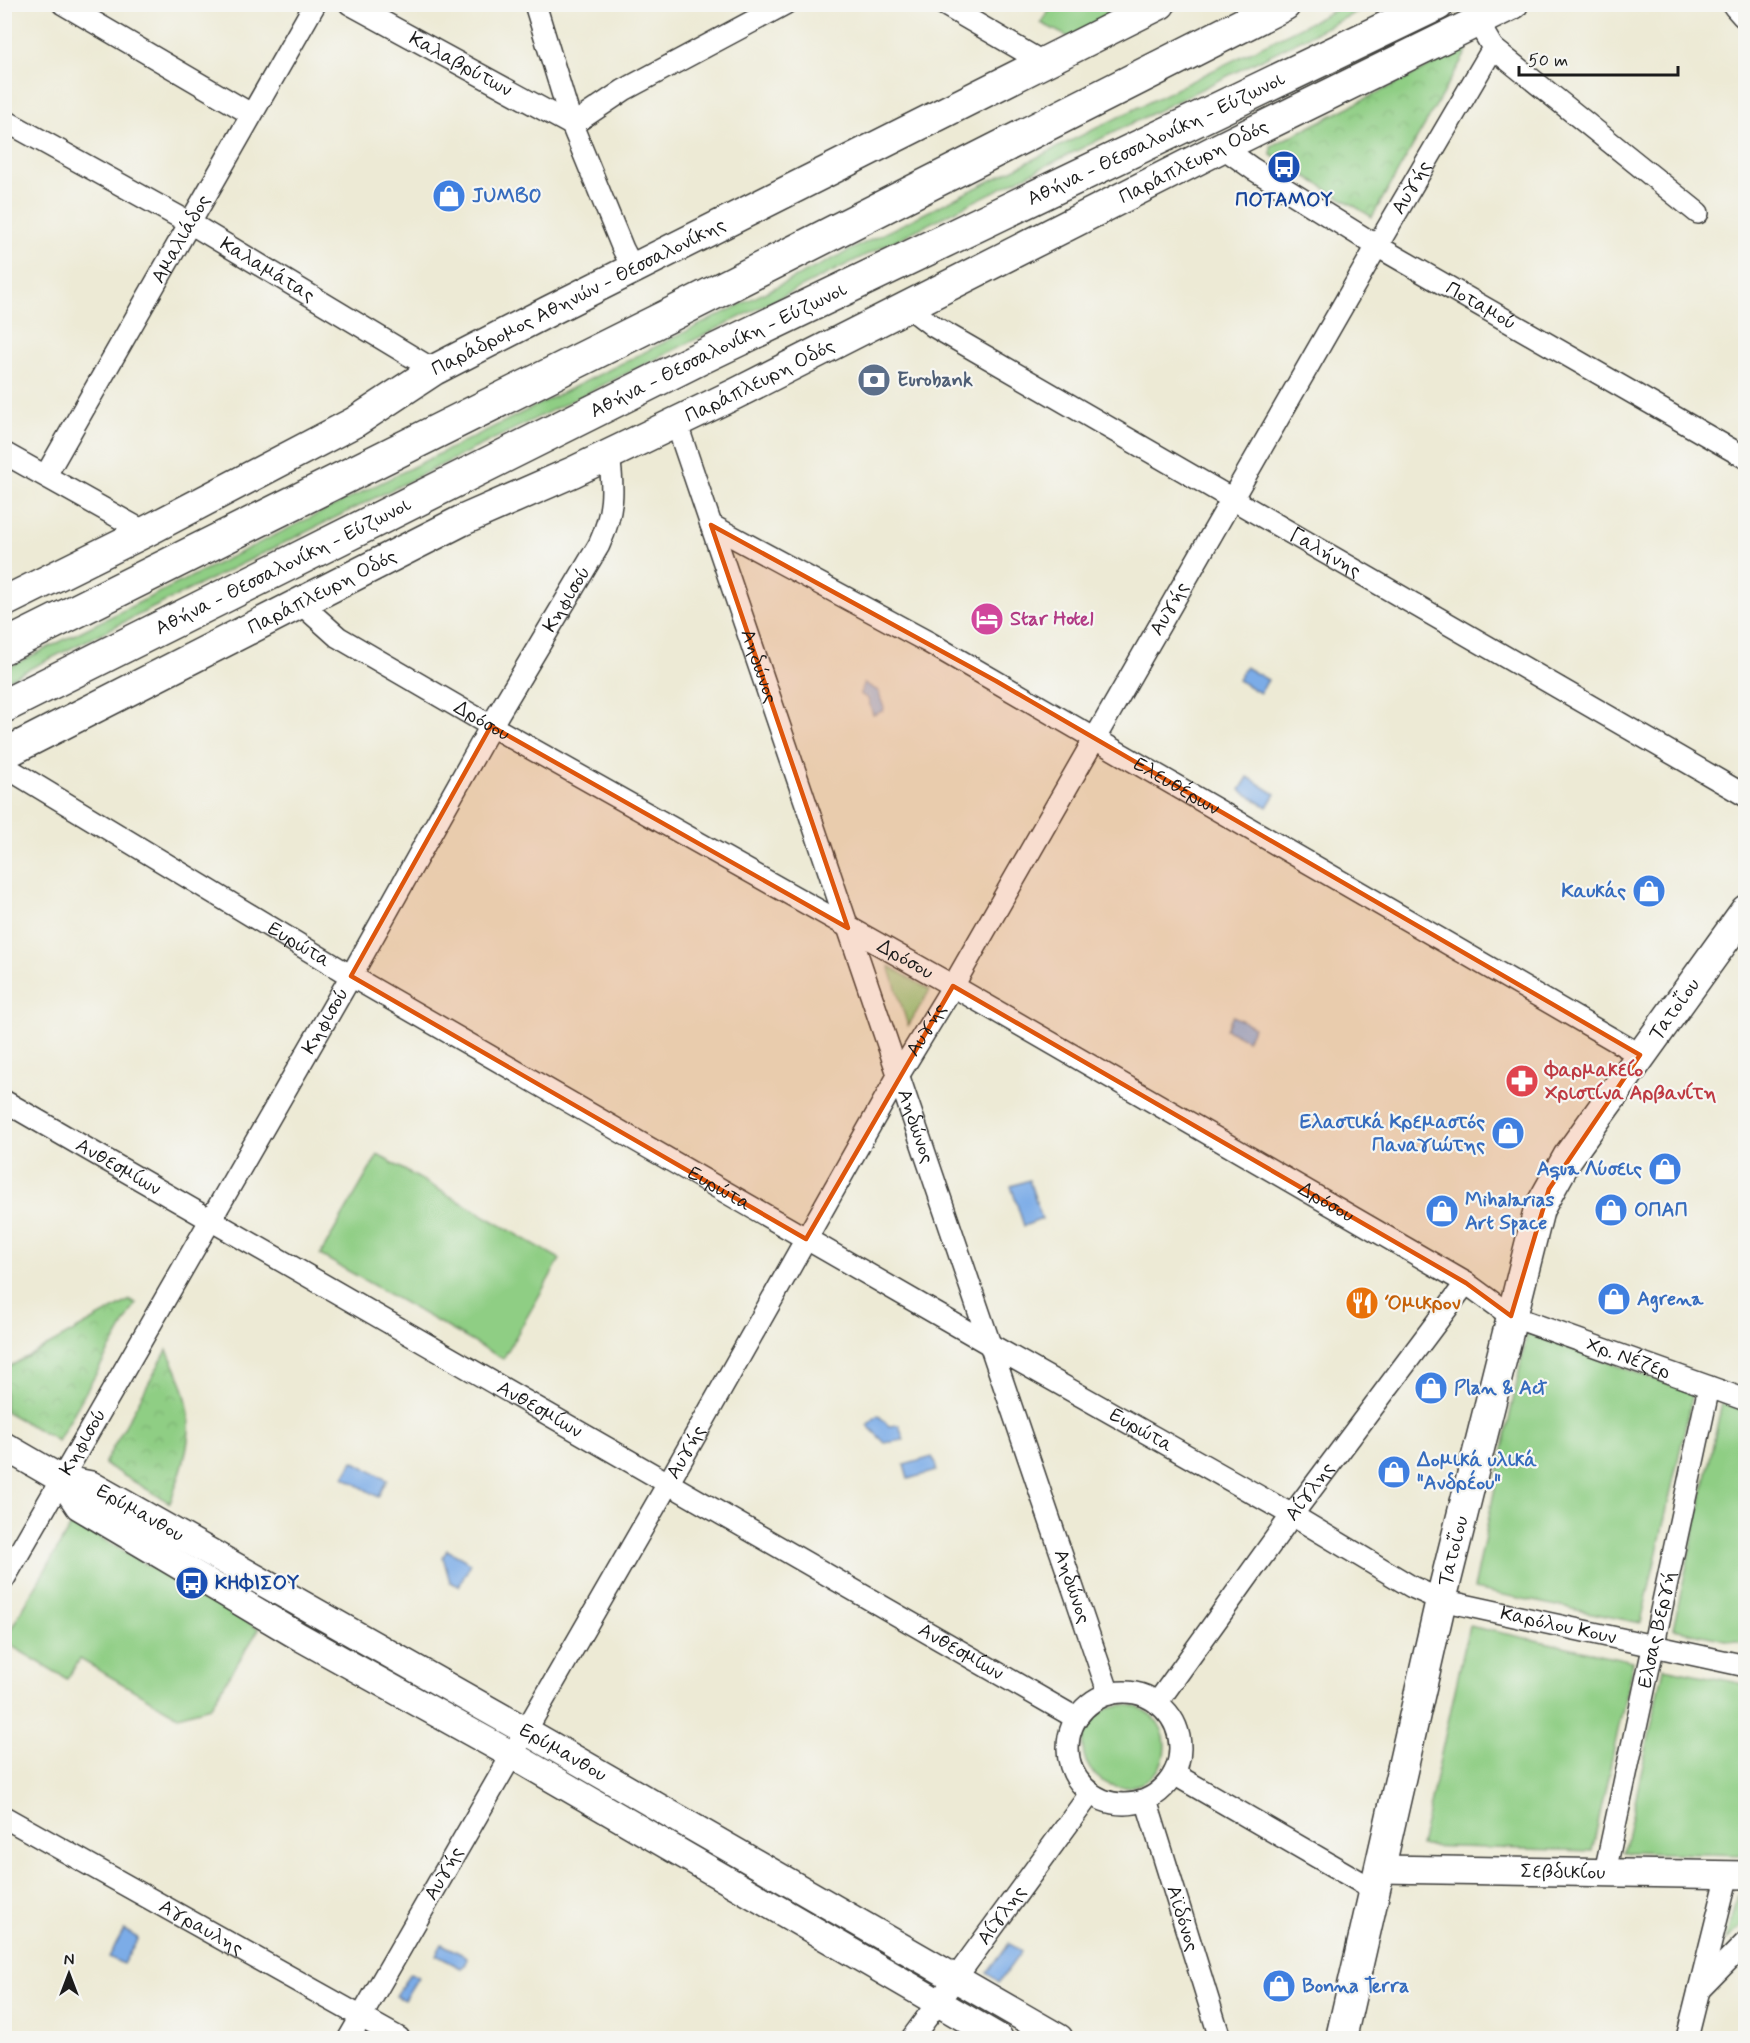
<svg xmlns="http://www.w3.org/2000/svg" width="1750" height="2043" font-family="Mynerve,sans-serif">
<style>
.grass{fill:#8fce84;stroke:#567550;stroke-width:1.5}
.park{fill:url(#park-crowns);stroke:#567550;stroke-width:1.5}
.water{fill:#7cace7;stroke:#4c6482;stroke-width:1.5}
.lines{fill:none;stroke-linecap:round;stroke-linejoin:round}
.minor-casing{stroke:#3b3b38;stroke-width:24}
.tertiary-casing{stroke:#3b3b38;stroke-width:30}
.secondary-casing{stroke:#3b3b38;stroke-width:33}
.motorway-casing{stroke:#3b3b38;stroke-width:36}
.minor{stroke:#fff;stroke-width:21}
.tertiary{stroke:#fff;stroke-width:27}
.secondary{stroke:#fff;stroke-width:30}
.motorway{stroke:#fff;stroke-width:33}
.marked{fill:#de560d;fill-opacity:0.2;stroke:#de560d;stroke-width:4.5;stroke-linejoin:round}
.labels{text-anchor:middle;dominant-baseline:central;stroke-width:4.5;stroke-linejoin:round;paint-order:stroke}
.street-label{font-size:20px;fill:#1c1c1c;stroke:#f6f6f2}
.shop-label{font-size:20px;font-weight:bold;fill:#366cbe;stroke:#f6f6f2;text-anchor:start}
.transit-label{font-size:20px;font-weight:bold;fill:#164399;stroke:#f6f6f2}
.service-label{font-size:20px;font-weight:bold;fill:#4e5e75;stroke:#f6f6f2;text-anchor:start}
.hotel-label{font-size:20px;font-weight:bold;fill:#b23c85;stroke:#f6f6f2;text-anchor:start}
.health-label{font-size:20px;font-weight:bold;fill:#be3a42;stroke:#f6f6f2;text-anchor:start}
.food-label{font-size:20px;font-weight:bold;fill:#c56008;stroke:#f6f6f2;text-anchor:start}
</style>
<defs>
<pattern id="park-crowns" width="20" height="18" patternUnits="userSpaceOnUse" patternTransform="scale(1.5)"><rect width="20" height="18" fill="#8fce84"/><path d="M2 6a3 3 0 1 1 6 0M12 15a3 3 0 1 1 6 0" fill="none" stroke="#7bb071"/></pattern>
</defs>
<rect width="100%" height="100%" fill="#f6f6f2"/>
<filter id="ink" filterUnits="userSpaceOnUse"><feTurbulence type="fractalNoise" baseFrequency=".0167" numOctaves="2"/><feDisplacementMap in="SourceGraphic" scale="12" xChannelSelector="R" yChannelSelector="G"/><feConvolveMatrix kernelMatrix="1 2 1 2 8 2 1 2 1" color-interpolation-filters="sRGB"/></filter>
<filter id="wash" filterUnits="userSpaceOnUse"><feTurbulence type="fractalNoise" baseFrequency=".008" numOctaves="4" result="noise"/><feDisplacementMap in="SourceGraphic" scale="24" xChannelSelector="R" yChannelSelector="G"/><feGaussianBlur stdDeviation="1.35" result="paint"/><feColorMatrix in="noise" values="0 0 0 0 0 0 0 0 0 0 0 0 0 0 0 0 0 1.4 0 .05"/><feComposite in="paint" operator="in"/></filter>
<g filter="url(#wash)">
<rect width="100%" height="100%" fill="#edead5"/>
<!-- grass -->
<g class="grass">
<polygon points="1347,4 1371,5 5,681 5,669"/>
<polygon points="1053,5 1137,5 1070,38 1041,23"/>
<polygon points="889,966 930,990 908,1026"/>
<polygon points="378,1155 560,1259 503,1359 320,1255"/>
<polygon points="1527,1333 1693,1393 1641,1623 1474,1589"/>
<polygon points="1722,1403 1745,1412 1745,1644 1673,1629"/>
<polygon points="73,1522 259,1629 210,1707 178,1716 80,1659 67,1679 5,1642 5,1639"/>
<polygon points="1469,1626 1633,1661 1592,1851 1421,1846"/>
<polygon points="1664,1668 1745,1684 1745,1855 1624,1852"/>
<circle cx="1124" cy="1746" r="41"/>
</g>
<!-- park -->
<g class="park">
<polygon points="1465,49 1467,51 1372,217 1271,155 1271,146"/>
<polygon points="130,1300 136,1303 58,1441 5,1411 5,1369"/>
<path d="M 167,1350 C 199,1412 193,1440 170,1503 L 104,1464 Z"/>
<polygon points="1738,1895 1745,1895 1745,1923 1727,1940"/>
</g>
<!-- water -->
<g class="water">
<polygon points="1245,667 1268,680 1260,693 1238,680"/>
<polygon points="864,683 878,691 884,708 883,711 873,715 868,699 860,694"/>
<polygon points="1248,777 1275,794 1267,807 1240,790"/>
<polygon points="1233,1016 1254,1027 1247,1040 1226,1029"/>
<polygon points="1029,1180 1042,1219 1024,1226 1011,1186"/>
<polygon points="878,1415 889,1426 899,1425 904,1440 885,1443 867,1425"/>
<polygon points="932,1457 936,1463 936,1471 908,1479 904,1465"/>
<polygon points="353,1461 387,1480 378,1497 344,1477"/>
<polygon points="447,1550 471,1563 459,1586 450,1582 443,1557"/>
<polygon points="124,1930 138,1938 123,1964 109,1957"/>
<polygon points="1009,1943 1021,1952 999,1982 987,1973"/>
<polygon points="442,1944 467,1957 466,1964 461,1968 436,1955"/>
<polygon points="410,1973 418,1977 404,2000 396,1996"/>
</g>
</g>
<g filter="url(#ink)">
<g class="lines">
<defs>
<g id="minor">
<polyline points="63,4 251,114"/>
<path id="s1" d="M 350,4 L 572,125 L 624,90 L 785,4"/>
<polyline points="535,4 572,125 623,249 633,268"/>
<polyline points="943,4 1044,63"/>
<polyline points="1493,48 1698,213"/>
<path id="s2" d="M 4,120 L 190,223 L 434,370"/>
<path id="s3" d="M 1222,147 L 1253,169 L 1377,246 L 1746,458"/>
<path id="s4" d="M 907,306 L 933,326 L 1746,796"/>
<path id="s5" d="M 676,422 L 1109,1694"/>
<polyline points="4,453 145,532"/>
<path id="s6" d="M 46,475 L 315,4"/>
<path id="s7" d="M 711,525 L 928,642 L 1640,1055"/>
<path id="s8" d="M 299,602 L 338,637 L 491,726 L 953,986 L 1466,1283 L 1511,1316 L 1746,1400"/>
<path id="s9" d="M 4,766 L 351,976 L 989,1344 L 1292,1515 L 1412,1587 L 1441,1600 L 1746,1666"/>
<path id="s10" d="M 4,1101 L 1076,1718"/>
<path id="s11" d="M 4,1579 L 351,976 L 491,726 L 599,545 C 614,512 614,490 609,455"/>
<circle cx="1124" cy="1748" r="56"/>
<path id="s12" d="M 1157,1703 L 1292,1515 L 1466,1283"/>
<polyline points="1174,1774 1376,1891"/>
<path id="s13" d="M 1146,1800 L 1220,2038"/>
<path id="s14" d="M 4,1817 L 399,2038"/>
<path id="s15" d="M 1605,1872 L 1709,1387"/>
<polyline points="1699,1990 1746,1942"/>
<path id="s16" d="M 349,2038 L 669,1482 L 898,1076 L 953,986 L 1377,246 L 1493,48 L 1477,21"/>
<path id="s17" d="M 912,2038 L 1090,1794"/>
<polyline points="1687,2038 1728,1874"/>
</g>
<g id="tertiary">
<path id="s18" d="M 4,1446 L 61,1479 L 91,1485 L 526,1731 L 1059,2038"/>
<polyline points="61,1479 79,1506 300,1637 512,1755 999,2038"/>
<path id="s19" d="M 1381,1869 L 1746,1875"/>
</g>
<g id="secondary">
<polyline points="1738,4 1746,13"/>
<path id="s20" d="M 4,602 L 145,532 L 355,422 L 434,370 L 549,311 L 1160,4"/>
<path id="s21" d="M 4,754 L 461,521 L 573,472 L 735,394 L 1222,147 L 1513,4"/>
<path id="s22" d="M 1341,2038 L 1441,1600 L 1539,1209 L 1568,1157 L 1746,910"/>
</g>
<g id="motorway">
<polyline points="4,647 674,313 1284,4"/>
<path id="s23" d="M 4,706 L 702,357 L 1437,4"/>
</g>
</defs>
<!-- minor casing -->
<use href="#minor" class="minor-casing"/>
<!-- tertiary casing -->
<use href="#tertiary" class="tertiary-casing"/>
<!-- secondary casing -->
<use href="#secondary" class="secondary-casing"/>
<!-- motorway casing -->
<use href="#motorway" class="motorway-casing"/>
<!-- minor -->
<use href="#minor" class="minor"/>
<!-- tertiary -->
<use href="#tertiary" class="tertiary"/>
<!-- secondary -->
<use href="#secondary" class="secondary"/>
<!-- motorway -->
<use href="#motorway" class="motorway"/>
</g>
</g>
<!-- marked area -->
<path class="marked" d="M 711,525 L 996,681 L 1640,1055 L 1549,1189 L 1511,1316 L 1466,1283 L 953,986 L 806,1239 L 351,976 L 491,726 L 848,928 Z"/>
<!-- icons -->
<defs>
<symbol id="bus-disc" viewBox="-11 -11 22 22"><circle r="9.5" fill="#1a4fb4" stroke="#f6f6f2"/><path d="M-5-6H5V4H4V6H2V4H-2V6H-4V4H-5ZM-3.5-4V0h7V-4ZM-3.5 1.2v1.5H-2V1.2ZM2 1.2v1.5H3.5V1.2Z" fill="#fff"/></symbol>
<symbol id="shop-disc" viewBox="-11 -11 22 22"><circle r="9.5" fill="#3f7fe0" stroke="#f6f6f2"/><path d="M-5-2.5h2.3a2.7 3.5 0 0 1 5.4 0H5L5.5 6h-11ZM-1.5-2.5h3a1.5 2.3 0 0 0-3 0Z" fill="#fff"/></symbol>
<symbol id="bank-disc" viewBox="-11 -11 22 22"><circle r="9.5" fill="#5c6f8a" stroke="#f6f6f2"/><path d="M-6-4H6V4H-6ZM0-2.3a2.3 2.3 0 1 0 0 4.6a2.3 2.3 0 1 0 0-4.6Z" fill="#fff"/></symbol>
<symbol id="hotel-disc" viewBox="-11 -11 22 22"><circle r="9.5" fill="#d1479c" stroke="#f6f6f2"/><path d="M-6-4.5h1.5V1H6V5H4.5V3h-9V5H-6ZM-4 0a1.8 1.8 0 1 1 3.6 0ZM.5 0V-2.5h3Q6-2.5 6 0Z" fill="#fff"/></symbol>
<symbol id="pharmacy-disc" viewBox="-11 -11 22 22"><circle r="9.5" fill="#e0444e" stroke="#f6f6f2"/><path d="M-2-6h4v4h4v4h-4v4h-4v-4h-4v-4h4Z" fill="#fff"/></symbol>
<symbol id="restaurant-disc" viewBox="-11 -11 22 22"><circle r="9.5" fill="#e8710a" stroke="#f6f6f2"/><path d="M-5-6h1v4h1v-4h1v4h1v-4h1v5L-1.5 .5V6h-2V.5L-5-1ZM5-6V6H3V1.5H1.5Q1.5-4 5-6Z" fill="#fff"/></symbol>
</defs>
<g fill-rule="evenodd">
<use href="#bus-disc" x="1265" y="148" width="38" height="38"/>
<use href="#shop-disc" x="430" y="177" width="38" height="38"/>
<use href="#bank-disc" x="855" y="361" width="38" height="38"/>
<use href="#hotel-disc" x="968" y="600" width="38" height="38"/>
<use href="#shop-disc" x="1630" y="872" width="38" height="38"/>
<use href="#pharmacy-disc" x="1503" y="1062" width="38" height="38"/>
<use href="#shop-disc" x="1489" y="1114" width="38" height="38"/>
<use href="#shop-disc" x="1646" y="1150" width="38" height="38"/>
<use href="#shop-disc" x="1592" y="1191" width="38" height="38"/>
<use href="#shop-disc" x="1423" y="1192" width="38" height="38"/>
<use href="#shop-disc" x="1595" y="1280" width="38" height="38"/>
<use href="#restaurant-disc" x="1343" y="1284" width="38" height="38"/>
<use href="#shop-disc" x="1412" y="1369" width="38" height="38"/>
<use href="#shop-disc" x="1375" y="1453" width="38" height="38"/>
<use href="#bus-disc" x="173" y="1564" width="38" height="38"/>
<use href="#shop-disc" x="1260" y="1967" width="38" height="38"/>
</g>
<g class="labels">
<!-- street labels -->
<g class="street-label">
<text stroke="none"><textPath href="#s1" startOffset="126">Καλαβρύτων</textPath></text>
<text stroke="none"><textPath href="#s23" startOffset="1284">Αθήνα - Θεσσαλονίκη - Εύζωνοι</textPath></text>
<text stroke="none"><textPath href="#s21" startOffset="1329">Παράπλευρη Οδός</textPath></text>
<text stroke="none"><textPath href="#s16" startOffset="2134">Αυγής</textPath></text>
<text stroke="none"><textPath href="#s6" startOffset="272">Αμαλιάδος</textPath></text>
<text stroke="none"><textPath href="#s2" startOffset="303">Καλαμάτας</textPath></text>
<text stroke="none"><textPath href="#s20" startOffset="651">Παράδρομος Αθηνών - Θεσσαλονίκης</textPath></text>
<text stroke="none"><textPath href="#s3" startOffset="304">Ποταμού</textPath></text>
<text stroke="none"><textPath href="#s23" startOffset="798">Αθήνα - Θεσσαλονίκη - Εύζωνοι</textPath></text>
<text stroke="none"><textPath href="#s21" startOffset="843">Παράπλευρη Οδός</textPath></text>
<text stroke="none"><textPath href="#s4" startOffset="486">Γαλήνης</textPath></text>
<text stroke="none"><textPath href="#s23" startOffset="312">Αθήνα - Θεσσαλονίκη - Εύζωνοι</textPath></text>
<text stroke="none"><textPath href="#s21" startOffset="357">Παράπλευρη Οδός</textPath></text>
<text stroke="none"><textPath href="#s11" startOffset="1130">Κηφισού</textPath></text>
<text stroke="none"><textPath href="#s16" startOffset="1648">Αυγής</textPath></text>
<text stroke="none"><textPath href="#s5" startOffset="258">Αηδώνος</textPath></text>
<text stroke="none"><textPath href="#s8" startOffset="219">Δρόσου</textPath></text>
<text stroke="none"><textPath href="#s7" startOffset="534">Ελευθέρων</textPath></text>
<text stroke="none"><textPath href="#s9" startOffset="345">Ευρώτα</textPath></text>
<text stroke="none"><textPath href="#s8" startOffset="705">Δρόσου</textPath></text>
<text stroke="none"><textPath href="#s22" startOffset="1094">Τατοΐου</textPath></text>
<text stroke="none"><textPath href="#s11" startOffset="644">Κηφισού</textPath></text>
<text stroke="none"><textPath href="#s16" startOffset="1162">Αυγής</textPath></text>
<text stroke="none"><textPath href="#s5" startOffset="744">Αηδώνος</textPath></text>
<text stroke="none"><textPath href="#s10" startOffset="132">Ανθεσμίων</textPath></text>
<text stroke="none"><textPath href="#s9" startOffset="831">Ευρώτα</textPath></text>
<text stroke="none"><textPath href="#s8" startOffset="1191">Δρόσου</textPath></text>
<text stroke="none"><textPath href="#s8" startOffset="1533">Χρ. Νέζερ</textPath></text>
<text stroke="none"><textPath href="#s10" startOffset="618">Ανθεσμίων</textPath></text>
<text stroke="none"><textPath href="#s9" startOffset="1317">Ευρώτα</textPath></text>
<text stroke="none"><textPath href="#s11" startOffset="158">Κηφισού</textPath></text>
<text stroke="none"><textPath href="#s16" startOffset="676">Αυγής</textPath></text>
<text stroke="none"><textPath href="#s12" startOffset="261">Αίγλης</textPath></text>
<text stroke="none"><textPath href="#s18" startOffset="153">Ερύμανθου</textPath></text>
<text stroke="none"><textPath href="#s22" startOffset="500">Τατοΐου</textPath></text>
<text stroke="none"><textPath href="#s5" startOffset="1230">Αηδώνος</textPath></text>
<text stroke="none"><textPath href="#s9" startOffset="1782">Καρόλου Κουν</textPath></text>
<text stroke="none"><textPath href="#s15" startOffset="248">Ελσας Βεργή</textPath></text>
<text stroke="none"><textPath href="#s10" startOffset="1104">Ανθεσμίων</textPath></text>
<text stroke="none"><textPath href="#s18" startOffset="639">Ερύμανθου</textPath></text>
<text stroke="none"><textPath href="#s19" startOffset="182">Σεβδικίου</textPath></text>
<text stroke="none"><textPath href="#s16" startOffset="190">Αυγής</textPath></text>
<text stroke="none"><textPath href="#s17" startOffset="152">Αίγλης</textPath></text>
<text stroke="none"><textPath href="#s13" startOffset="124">Αϊδόνος</textPath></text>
<text stroke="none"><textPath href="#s14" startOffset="226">Αγραυλης</textPath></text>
</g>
<!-- shop labels -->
<g class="shop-label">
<text x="472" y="196">JUMBO</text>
<text x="1626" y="891" text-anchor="end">Καυκάς</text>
<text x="1485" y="1122" text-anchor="end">Ελαστικά Κρεμαστός<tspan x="1485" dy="23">Παναγιώτης</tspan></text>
<text x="1642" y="1169" text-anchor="end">Aqua Λύσεις</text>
<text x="1465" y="1200">Mihalarias<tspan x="1465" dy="23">Art Space</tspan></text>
<text x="1634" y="1210">ΟΠΑΠ</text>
<text x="1637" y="1299">Agrena</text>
<text x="1454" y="1388">Plan &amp; Act</text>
<text x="1417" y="1460">Δομικά υλικά<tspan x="1417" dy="23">"Ανδρέου"</tspan></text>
<text x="1302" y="1986">Bonna Terra</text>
</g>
<!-- transit labels -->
<g class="transit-label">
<text x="1284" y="200">ΠΟΤΑΜΟΥ</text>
<text x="215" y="1583" text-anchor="start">ΚΗΦΙΣΟΥ</text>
</g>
<!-- service labels -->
<g class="service-label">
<text x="897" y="380">Eurobank</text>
</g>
<!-- hotel labels -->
<g class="hotel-label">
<text x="1010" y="619">Star Hotel</text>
</g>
<!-- health labels -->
<g class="health-label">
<text x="1545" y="1070">Φαρμακείο<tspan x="1545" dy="23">Χριστίνα Αρβανίτη</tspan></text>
</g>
<!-- food labels -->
<g class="food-label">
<text x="1385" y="1303">Όμικρον</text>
</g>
</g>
<!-- margin -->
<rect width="1750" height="2043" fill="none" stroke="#f6f6f2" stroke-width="24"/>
<!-- north arrow -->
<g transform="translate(69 1974)" stroke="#f6f6f2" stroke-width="4.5" paint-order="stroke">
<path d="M0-4.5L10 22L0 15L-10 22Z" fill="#1c1c1c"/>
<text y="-9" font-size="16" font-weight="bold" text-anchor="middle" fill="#1c1c1c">N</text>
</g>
<!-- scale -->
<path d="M1519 66v9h159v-9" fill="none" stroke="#1c1c1c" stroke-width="3"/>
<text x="1528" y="66" font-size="18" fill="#1c1c1c" stroke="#f6f6f2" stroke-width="4.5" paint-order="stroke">50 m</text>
</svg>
